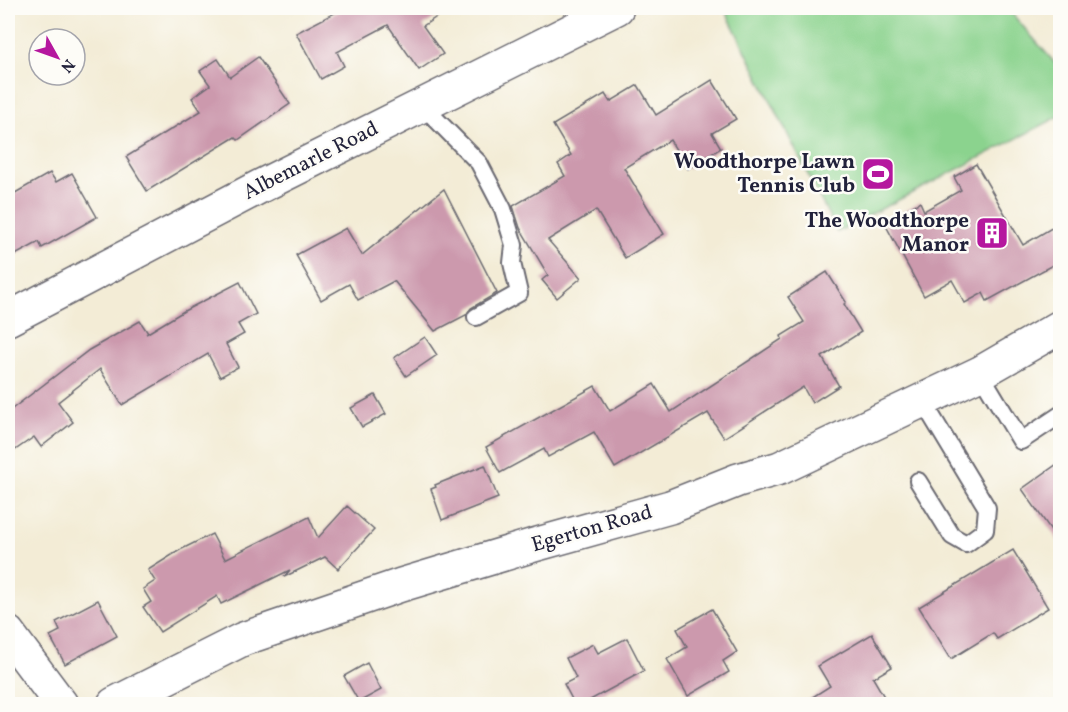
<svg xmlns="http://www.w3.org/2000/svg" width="1068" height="712" font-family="Vollkorn,serif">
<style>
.green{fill:#8bd38e;stroke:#567a64;stroke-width:1.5}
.building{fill:#cc99ad}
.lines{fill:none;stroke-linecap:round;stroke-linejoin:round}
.service-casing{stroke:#6b6971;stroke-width:20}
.minor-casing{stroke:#6b6971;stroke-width:36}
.service{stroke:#fff;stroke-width:16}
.minor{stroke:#fff;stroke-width:33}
.labels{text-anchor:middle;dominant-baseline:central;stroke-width:5;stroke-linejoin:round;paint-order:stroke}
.street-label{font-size:21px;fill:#22223b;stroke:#fdfcf7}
.poi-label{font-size:21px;font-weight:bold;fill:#22223b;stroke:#fdfcf7;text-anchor:end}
</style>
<rect width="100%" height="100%" fill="#fdfcf7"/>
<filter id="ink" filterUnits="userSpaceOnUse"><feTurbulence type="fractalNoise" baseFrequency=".0167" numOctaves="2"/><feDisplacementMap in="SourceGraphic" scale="12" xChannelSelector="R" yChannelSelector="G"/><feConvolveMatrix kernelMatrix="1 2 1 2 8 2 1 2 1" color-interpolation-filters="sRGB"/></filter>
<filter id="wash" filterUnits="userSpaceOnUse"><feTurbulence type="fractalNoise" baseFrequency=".008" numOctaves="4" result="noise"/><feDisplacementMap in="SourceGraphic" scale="24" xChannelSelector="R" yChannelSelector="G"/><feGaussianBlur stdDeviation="1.35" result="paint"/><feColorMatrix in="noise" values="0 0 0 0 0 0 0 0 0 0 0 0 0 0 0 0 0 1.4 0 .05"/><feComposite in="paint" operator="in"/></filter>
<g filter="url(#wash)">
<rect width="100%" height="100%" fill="#f3ecd6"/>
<!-- green -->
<polygon class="green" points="724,8 1007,8 1060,69 1060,116 837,232"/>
<g id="blocks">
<!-- building -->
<g class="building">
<polygon points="344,8 450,8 423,26 443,54 419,70 388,25 337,52 344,66 321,79 296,33"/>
<polygon points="258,57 290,104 238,140 235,137 147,191 126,157 201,111 192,98 210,85 200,71 218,59 230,77"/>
<polygon points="712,80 736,119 712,133 721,148 688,169 670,140 624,168 664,234 625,258 596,210 548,240 581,278 557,298 542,280 548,275 520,228 513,206 565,176 558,164 571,155 553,125 605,94 610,102 638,85 656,115"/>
<polygon points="976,164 1023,245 1060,223 1060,261 987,301 983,293 965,303 952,280 924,296 884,222 920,202 924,211 961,190 954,177"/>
<polygon points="50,173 56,182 72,173 97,217 42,248 39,242 8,259 8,197"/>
<polygon points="444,189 497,293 471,308 466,315 435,331 394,281 358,300 349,284 321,300 296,255 346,228 362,255"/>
<polygon points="827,272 846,302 844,304 861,332 822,357 839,386 812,403 803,387 724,438 708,413 615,468 594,432 548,457 544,449 500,473 486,447 595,386 610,411 654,384 671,412 782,339 781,336 804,322 788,297"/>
<polygon points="240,282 256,314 238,324 244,334 226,344 238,367 220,377 208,354 122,405 100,369 58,402 73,422 41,447 34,437 8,455 8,412 89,350 140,321 148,333 146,334 184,311"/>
<polygon points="425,337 437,355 406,376 394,358"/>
<polygon points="375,395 386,414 362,427 351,408"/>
<polygon points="1060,462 1060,543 1022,489"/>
<polygon points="485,465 498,498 442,520 431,489 436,487 435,485"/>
<polygon points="347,506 374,530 338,569 325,557 284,577 290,570 221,604 217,596 160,632 143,607 151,602 143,589 155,581 148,570 180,550 212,534 225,559 309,517 318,538"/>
<polygon points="1013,550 1048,608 997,639 993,633 951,659 919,607"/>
<polygon points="98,600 117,636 65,664 50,636 60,631 56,622"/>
<polygon points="712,609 737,652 723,661 729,672 688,696 667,659 687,647 677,629"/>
<polygon points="872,634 892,667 873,678 889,705 800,705 830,686 818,666"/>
<polygon points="627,638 644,671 581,705 575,705 564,684 576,678 566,658 593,644 598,653"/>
<polygon points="367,663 381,690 359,702 344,676"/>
</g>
</g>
</g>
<g filter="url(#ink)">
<use href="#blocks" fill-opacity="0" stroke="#6b6971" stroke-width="1.5"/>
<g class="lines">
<defs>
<g id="service">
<polyline points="422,105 479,163 503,209 514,245 512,263 519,293 476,317"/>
<polyline points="980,373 1021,441 1060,415"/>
<polyline points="918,481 952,536 966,544 985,530 987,508 922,400"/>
</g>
<g id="minor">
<polyline points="8,319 259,187 617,8"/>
<polyline points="8,633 61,704"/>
<polyline points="114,704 243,639 401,585 534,545 670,507 738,480 780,468 980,373 1060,327"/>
</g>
</defs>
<!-- service casing -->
<use href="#service" class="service-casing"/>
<!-- minor casing -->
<use href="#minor" class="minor-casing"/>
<!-- service -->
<use href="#service" class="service"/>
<!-- minor -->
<use href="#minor" class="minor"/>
</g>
</g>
<!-- icons -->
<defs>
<symbol id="stadium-square" viewBox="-11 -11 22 22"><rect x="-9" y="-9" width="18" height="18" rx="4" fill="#b5179e" stroke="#fdfcf7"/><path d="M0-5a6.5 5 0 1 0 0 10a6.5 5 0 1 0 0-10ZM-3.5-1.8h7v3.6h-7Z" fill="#fff"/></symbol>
<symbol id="building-square" viewBox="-11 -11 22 22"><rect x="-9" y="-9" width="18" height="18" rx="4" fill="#b5179e" stroke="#fdfcf7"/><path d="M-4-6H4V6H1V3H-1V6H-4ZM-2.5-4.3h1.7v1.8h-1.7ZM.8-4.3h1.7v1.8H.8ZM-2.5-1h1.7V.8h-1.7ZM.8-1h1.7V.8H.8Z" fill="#fff"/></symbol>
</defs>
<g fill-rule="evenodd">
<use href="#stadium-square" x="859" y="155" width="38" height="38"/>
<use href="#building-square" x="973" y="214" width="38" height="38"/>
</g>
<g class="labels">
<!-- street labels -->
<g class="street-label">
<text transform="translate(311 161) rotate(-27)">Albemarle Road</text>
<text transform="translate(592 529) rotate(-16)">Egerton Road</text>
</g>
<!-- poi labels -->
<g class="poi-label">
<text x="855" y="162">Woodthorpe Lawn<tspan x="855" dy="24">Tennis Club</tspan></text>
<text x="969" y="221">The Woodthorpe<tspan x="969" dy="24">Manor</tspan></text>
</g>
</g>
<!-- margin -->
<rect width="1068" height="712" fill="none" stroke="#fdfcf7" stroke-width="30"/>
<!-- north arrow -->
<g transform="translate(57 57) rotate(130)"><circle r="28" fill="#fdfcf7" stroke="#a5a5ac" stroke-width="1.5"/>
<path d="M0-4.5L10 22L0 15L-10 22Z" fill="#b5179e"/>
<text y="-9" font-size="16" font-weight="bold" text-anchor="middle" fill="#22223b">N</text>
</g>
</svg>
